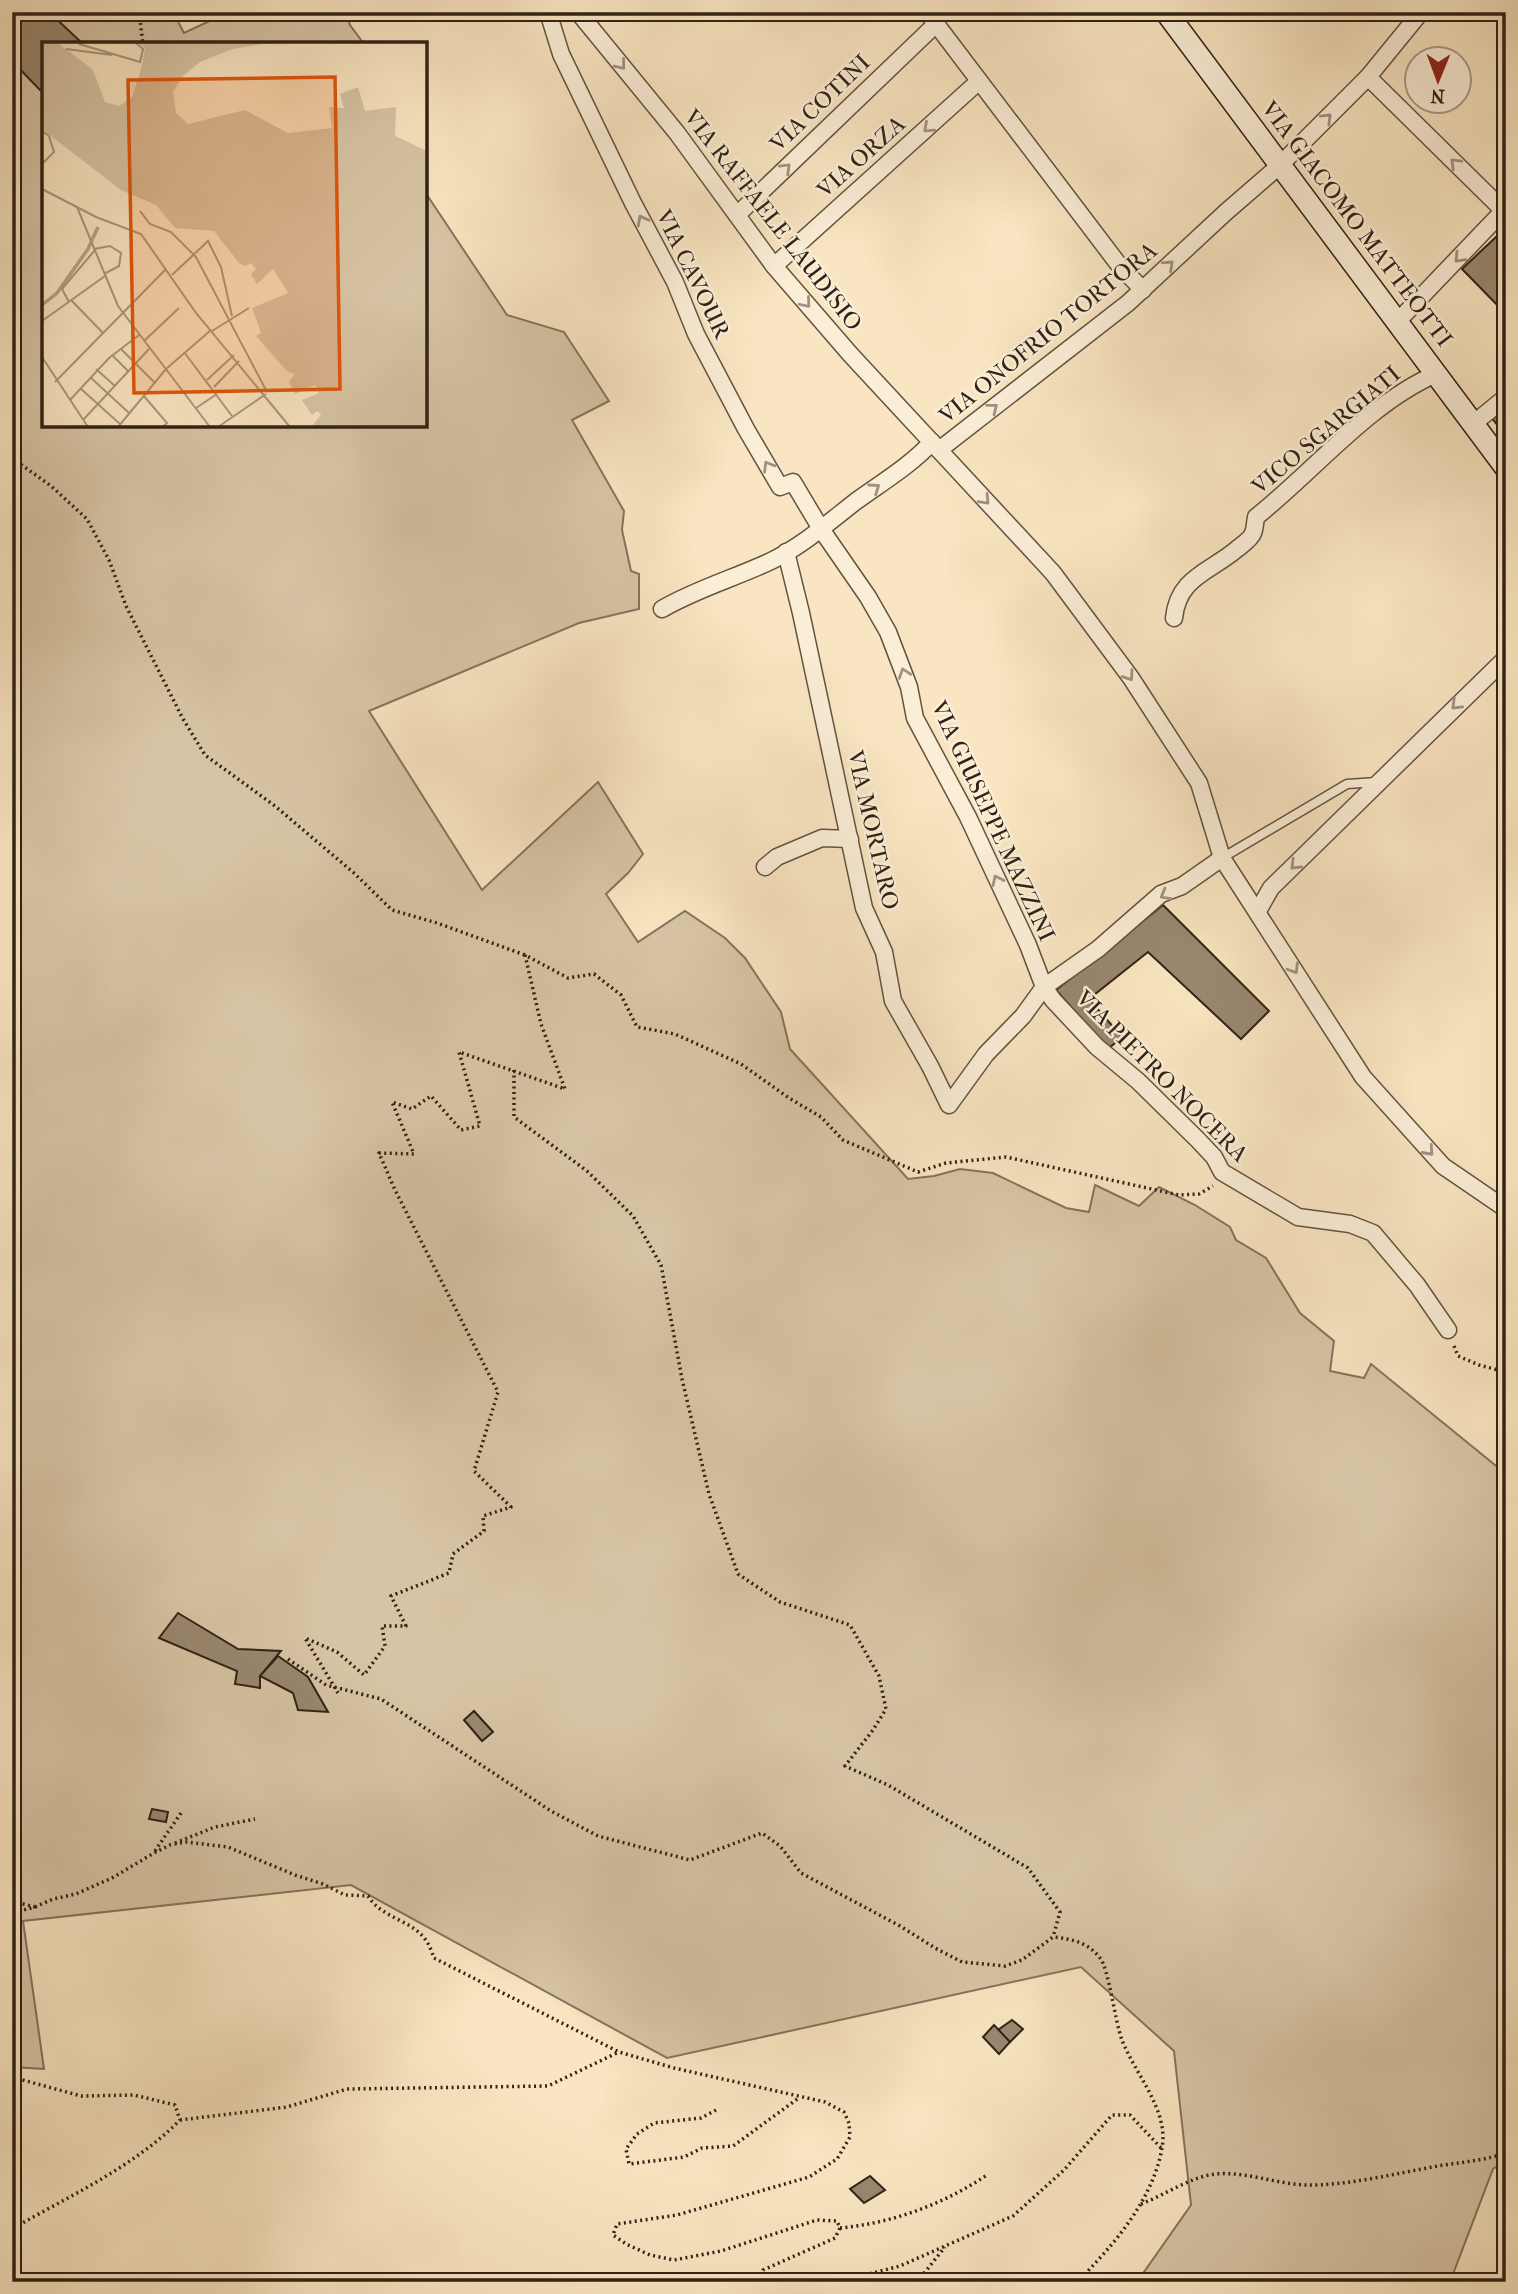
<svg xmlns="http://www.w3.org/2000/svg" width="1518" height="2294" font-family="'IM FELL French Canon',serif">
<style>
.green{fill:#d7c4a4;stroke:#84735d;stroke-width:2}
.building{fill:#99876f;stroke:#302216;stroke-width:2}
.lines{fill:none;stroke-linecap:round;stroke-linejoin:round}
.lane-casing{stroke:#625341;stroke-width:11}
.street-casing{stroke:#625341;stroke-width:19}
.secondary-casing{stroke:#302216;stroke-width:24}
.path{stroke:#302216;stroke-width:3.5;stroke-dasharray:2 3.5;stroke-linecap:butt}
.lane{stroke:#fbeed7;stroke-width:8}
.street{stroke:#fbeed7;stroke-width:16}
.secondary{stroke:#fbeed7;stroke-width:21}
.oneway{stroke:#a09280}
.labels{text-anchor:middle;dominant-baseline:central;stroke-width:5;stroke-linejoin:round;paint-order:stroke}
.street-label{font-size:23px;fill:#302216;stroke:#fbeed7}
.inset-river{fill:none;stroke:#b5a387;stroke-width:3.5}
.inset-road{fill:none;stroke:#a9977d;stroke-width:2}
.view{fill:#df560c;fill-opacity:0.15;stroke:#df560c;stroke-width:3.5}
.inset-edge{fill:none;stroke:#302216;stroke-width:3.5}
</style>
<rect width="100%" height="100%" fill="#f9e5c1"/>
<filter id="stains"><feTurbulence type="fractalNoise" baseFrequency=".00286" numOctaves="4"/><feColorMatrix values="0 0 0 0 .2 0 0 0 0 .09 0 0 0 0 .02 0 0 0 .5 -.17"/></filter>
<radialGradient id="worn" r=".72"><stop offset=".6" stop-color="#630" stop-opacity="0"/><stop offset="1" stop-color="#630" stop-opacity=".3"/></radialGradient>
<!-- green -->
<polygon class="green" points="12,12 173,12 184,33 229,12 346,12 350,25 364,44 44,44 44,425 425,425 425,192 507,315 564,332 609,401 572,420 624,511 622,530 631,571 639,574 639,609 579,623 369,711 482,890 598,782 643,854 628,873 606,894 638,942 685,911 725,938 745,958 781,1012 790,1049 908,1179 934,1176 960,1169 993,1173 1066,1208 1089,1212 1095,1185 1139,1206 1159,1187 1195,1205 1230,1227 1236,1240 1266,1258 1300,1313 1334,1341 1330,1371 1364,1378 1371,1364 1506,1474 1506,2161 1493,2169 1450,2282 1137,2282 1191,2205 1174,2051 1081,1967 667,2058 351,1885 23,1921 44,2069 12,2067"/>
<!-- building -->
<g class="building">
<polygon points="12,12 25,12 30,17 37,12 49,12 83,44 44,44 44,85 40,90 12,61"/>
<polygon points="1497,236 1506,243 1506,314 1462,269"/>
<polygon points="1506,405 1506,436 1491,417"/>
<polygon points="1163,905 1269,1011 1241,1039 1148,952 1089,999 1122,1037 1108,1049 1056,990"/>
<polygon points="178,1613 238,1649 281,1651 260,1676 260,1688 235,1684 237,1671 159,1638"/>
<polygon points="278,1656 308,1677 328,1712 298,1710 293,1693 260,1676"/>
<polygon points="474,1711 493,1732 482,1741 464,1720"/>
<polygon points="152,1809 168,1812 166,1822 149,1819"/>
<polygon points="1012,2020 1023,2029 1010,2042 998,2030"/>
<polygon points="994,2025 1010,2042 999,2054 983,2037"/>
<polygon points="870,2176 885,2190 864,2203 850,2189"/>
</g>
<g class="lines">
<defs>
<polyline id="lane" points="1222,858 1347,784 1377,782"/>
<g id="street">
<polyline points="548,12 561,54 633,203 675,282 696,334 746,429 780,487 793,482 821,529 868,597 888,632 909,687 915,718 968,817 1028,945 1044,987 1053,1000 1097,1047 1138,1081 1198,1140 1214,1157 1222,1172 1298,1217 1350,1224 1373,1233 1417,1285 1448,1330"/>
<polyline points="578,12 677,133 774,266 850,354 1053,573 1131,678 1199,783 1222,858 1363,1077 1443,1166 1506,1209"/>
<polyline points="927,12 1119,265 1143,290"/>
<polyline points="1368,77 1506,213"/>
<polyline points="737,215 935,25"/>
<polyline points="774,266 978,82"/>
<polyline points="1398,321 1506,208"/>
<polyline points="1473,424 1506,397"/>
<polyline points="939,450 1128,303 1226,212 1279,166 1368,77 1421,12"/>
<polyline points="786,552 801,613 864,908 884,952 893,1001 930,1066 949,1105 986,1054 1023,1016 1044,987 1098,949 1161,894 1182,886 1222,858"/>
<path d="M 662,609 C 696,589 735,578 771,561 C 802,546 828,523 855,502 C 881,483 910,466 932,442"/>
<path d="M 1174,618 C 1178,577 1210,572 1237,549 C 1242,545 1251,539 1253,533 C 1255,529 1255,522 1256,517 C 1314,471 1369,403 1436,374"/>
<polyline points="765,867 777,857 822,838 850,839"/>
<polyline points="1258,911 1271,888 1506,658"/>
</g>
<polyline id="secondary" points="1166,12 1506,468"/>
</defs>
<!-- lane casing -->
<use href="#lane" class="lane-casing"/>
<!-- street casing -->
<use href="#street" class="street-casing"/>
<!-- secondary casing -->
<use href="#secondary" class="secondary-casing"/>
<!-- path -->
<g class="path">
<polyline points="139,12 143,44"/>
<polyline points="12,458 51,486 87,519 109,560 126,606 183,719 205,755 275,806 354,873 392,910 437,923 525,955"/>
<polyline points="514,1070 514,1117 587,1171 633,1216 661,1265 682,1379 709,1494 738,1574 780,1602 850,1625 879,1676 886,1709 873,1730 845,1766 888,1785 1028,1868 1060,1912 1053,1937"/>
<polyline points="1454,1346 1458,1356 1479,1365 1506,1372"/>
<path d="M 288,1659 L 326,1685 L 381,1699 L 551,1811 L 598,1836 L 690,1860 L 762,1833 L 780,1846 L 801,1873 L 900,1926 L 935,1948 L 962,1962 L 1005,1966 L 1022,1960 L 1053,1937 C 1071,1939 1088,1942 1100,1958 C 1109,1969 1115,2022 1122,2040 C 1135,2074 1169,2110 1162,2148 C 1153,2200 1113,2246 1077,2282"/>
<polyline points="338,1693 305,1638 337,1652 364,1675 385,1646 382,1626 406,1626 391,1596 449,1573 453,1554 484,1531 483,1516 511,1507 474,1471 498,1392 395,1190 379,1153 414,1154 392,1102 412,1109 431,1096 461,1130 480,1126 459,1052 565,1089 541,1024 525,955 568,978 594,974 621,995 637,1027 675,1034 741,1064 789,1098 821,1117 843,1140 918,1172 946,1163 1006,1157 1179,1195 1199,1194 1213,1186"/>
<polyline points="175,1843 215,1827 255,1819"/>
<polyline points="155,1851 181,1813"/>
<polyline points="12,1901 35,1907 12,1913"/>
<path d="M 35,1907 L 53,1899 L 76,1894 L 112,1878 L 154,1853 L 170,1845 L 186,1842 L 228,1847 L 295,1875 L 323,1884 L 345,1895 L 368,1896 C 382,1919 414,1920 427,1942 C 430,1946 432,1953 434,1958 L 619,2052 L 674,2068 L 825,2102 L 844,2112 L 849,2123 L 850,2137 L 837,2159 L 809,2177 L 677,2215 L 617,2224 L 613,2235 L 626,2244 L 650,2255 L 674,2260 L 721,2251 L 817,2220 L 837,2221 L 840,2228 L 835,2238 L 763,2270 L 762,2277 L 769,2282"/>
<path d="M 12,2077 L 81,2096 L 134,2095 L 175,2105 L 180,2120 C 134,2167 69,2196 12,2229"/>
<polyline points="716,2110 701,2118 654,2123 637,2134 626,2149 629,2164 684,2157 702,2148 733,2146 800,2097"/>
<polyline points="180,2120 287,2107 347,2089 548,2086 619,2052"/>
<path d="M 1141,2204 C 1165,2195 1190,2177 1215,2174 C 1245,2171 1276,2184 1306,2185 C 1346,2186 1398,2173 1438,2166 C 1461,2162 1483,2161 1506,2153"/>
<path d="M 840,2228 C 893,2223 944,2204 987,2175"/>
<polyline points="752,2282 762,2277"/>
<polyline points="838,2282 900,2266 1013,2216 1064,2170 1112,2115 1130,2115 1162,2149"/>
<polyline points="917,2282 945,2247"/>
</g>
<!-- lane -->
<use href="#lane" class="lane"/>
<!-- street -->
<use href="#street" class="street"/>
<!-- secondary -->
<use href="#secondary" class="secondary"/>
</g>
<!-- one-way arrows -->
<defs><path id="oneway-chevron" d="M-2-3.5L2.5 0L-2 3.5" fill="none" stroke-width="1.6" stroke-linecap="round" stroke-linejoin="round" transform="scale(1.75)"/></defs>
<g class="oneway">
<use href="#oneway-chevron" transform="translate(621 65) rotate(51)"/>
<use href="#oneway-chevron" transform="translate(1327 118) rotate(-45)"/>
<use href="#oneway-chevron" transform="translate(928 128) rotate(138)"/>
<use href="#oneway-chevron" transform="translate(1455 163) rotate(-136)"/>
<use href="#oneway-chevron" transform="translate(786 168) rotate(-44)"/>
<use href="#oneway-chevron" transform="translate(642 220) rotate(-118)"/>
<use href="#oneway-chevron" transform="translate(1459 258) rotate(134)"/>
<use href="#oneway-chevron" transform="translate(1169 265) rotate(-43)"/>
<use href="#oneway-chevron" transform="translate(806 303) rotate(50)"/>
<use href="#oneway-chevron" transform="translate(993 408) rotate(-38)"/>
<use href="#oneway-chevron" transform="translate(768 466) rotate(-121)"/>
<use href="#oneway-chevron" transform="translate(875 488) rotate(-35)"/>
<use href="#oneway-chevron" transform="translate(985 500) rotate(47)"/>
<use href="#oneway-chevron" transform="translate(904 673) rotate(-109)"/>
<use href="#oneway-chevron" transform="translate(1129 676) rotate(55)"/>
<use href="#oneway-chevron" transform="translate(1456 705) rotate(136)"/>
<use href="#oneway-chevron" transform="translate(1295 865) rotate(135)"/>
<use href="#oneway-chevron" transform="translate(997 880) rotate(-116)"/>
<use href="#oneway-chevron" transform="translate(1165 895) rotate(150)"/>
<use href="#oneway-chevron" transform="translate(1294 969) rotate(58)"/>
<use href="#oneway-chevron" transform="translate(1429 1151) rotate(48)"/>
</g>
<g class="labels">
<!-- street labels -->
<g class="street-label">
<text transform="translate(820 103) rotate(-44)">VIA COTINI</text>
<text transform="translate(861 157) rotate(-42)">VIA ORZA</text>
<text transform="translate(773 220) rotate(52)">VIA RAFFAELE LAUDISIO</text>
<text transform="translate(1357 224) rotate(53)">VIA GIACOMO MATTEOTTI</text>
<text transform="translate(693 274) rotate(64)">VIA CAVOUR</text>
<text transform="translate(1048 333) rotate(-39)">VIA ONOFRIO TORTORA</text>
<text transform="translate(1326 430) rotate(-40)">VICO SGARGIATI</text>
<text transform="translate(993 821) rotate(65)">VIA GIUSEPPE MAZZINI</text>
<text transform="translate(873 830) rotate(77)">VIA MORTARO</text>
<text transform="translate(1162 1076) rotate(45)">VIA PIETRO NOCERA</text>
</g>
</g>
<!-- overview -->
<g transform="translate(42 42)">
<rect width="385" height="385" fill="#f9e5c1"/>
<path d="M 0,0 L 14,0 L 37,17 L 51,28 L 63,60 L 77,64 L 90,55 L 99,28 L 103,6 L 95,0 L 234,0 L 190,7 L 158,20 L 141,34 L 131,50 L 134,71 L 146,82 L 203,68 L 246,91 L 290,86 L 287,65 L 302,66 L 298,52 L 316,45 L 323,69 L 354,65 L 353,94 L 385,109 L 385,385 L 269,385 L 279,373 L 276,369 L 270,373 L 260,358 L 277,351 L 273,343 L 253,352 L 247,340 L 253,332 L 245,329 L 214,294 L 219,291 L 210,266 L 246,251 L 231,227 L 215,242 L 209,232 L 214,227 L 209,221 L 203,224 L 197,221 L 172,189 L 133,186 L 114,163 L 79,148 L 0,87 Z" fill="#d7c4a4"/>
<path class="inset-river" d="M 0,263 L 15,251 L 46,207 L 56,185"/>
<path class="inset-road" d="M 37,2 L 98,20 L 101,7 L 93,0M 24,7 L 70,13M 0,89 L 7,94 L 12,110 L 0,122M 0,147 L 54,175 L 99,192 L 154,271 L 248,385M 35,165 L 76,264 L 168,385M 98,169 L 108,182 L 129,190 L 154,215 L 225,350M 52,207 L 68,204 L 79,211 L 77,224 L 62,232M 130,233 L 166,199 L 179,225 L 190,274M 29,258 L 61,291M 27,260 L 20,247 L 53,208M 0,279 L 63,234M 170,289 L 207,266M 102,299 L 137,266M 79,307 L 112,340M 142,310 L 190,374M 70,313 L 86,329M 0,315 L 46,385M 54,327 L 73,344M 48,335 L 87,371M 165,338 L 192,313M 13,340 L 124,227M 172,345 L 197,319M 38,346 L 78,382M 101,353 L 125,381 L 121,385M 28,358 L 67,316 L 97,293M 154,366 L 175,352M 41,378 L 107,307M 76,385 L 124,327 L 169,288M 176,385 L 224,352"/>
<path class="view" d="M 293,35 L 298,347 L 92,351 L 86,38 Z"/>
<rect width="385" height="385" class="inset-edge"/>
</g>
<!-- margin -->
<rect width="1518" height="2294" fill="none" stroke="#f9e5c1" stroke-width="42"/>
<rect x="14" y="14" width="1490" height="2266" fill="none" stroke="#302216" stroke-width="3.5"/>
<rect x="21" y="21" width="1476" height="2252" fill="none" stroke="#302216" stroke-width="2"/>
<!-- north arrow -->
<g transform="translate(1438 80) rotate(181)"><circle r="33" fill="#fbeed7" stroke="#aa9c8a" stroke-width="2"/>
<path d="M0-5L12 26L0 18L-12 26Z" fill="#8f2418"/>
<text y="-10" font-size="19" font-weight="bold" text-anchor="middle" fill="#302216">N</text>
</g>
<rect width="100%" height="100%" filter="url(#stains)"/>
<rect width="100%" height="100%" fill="url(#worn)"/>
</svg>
